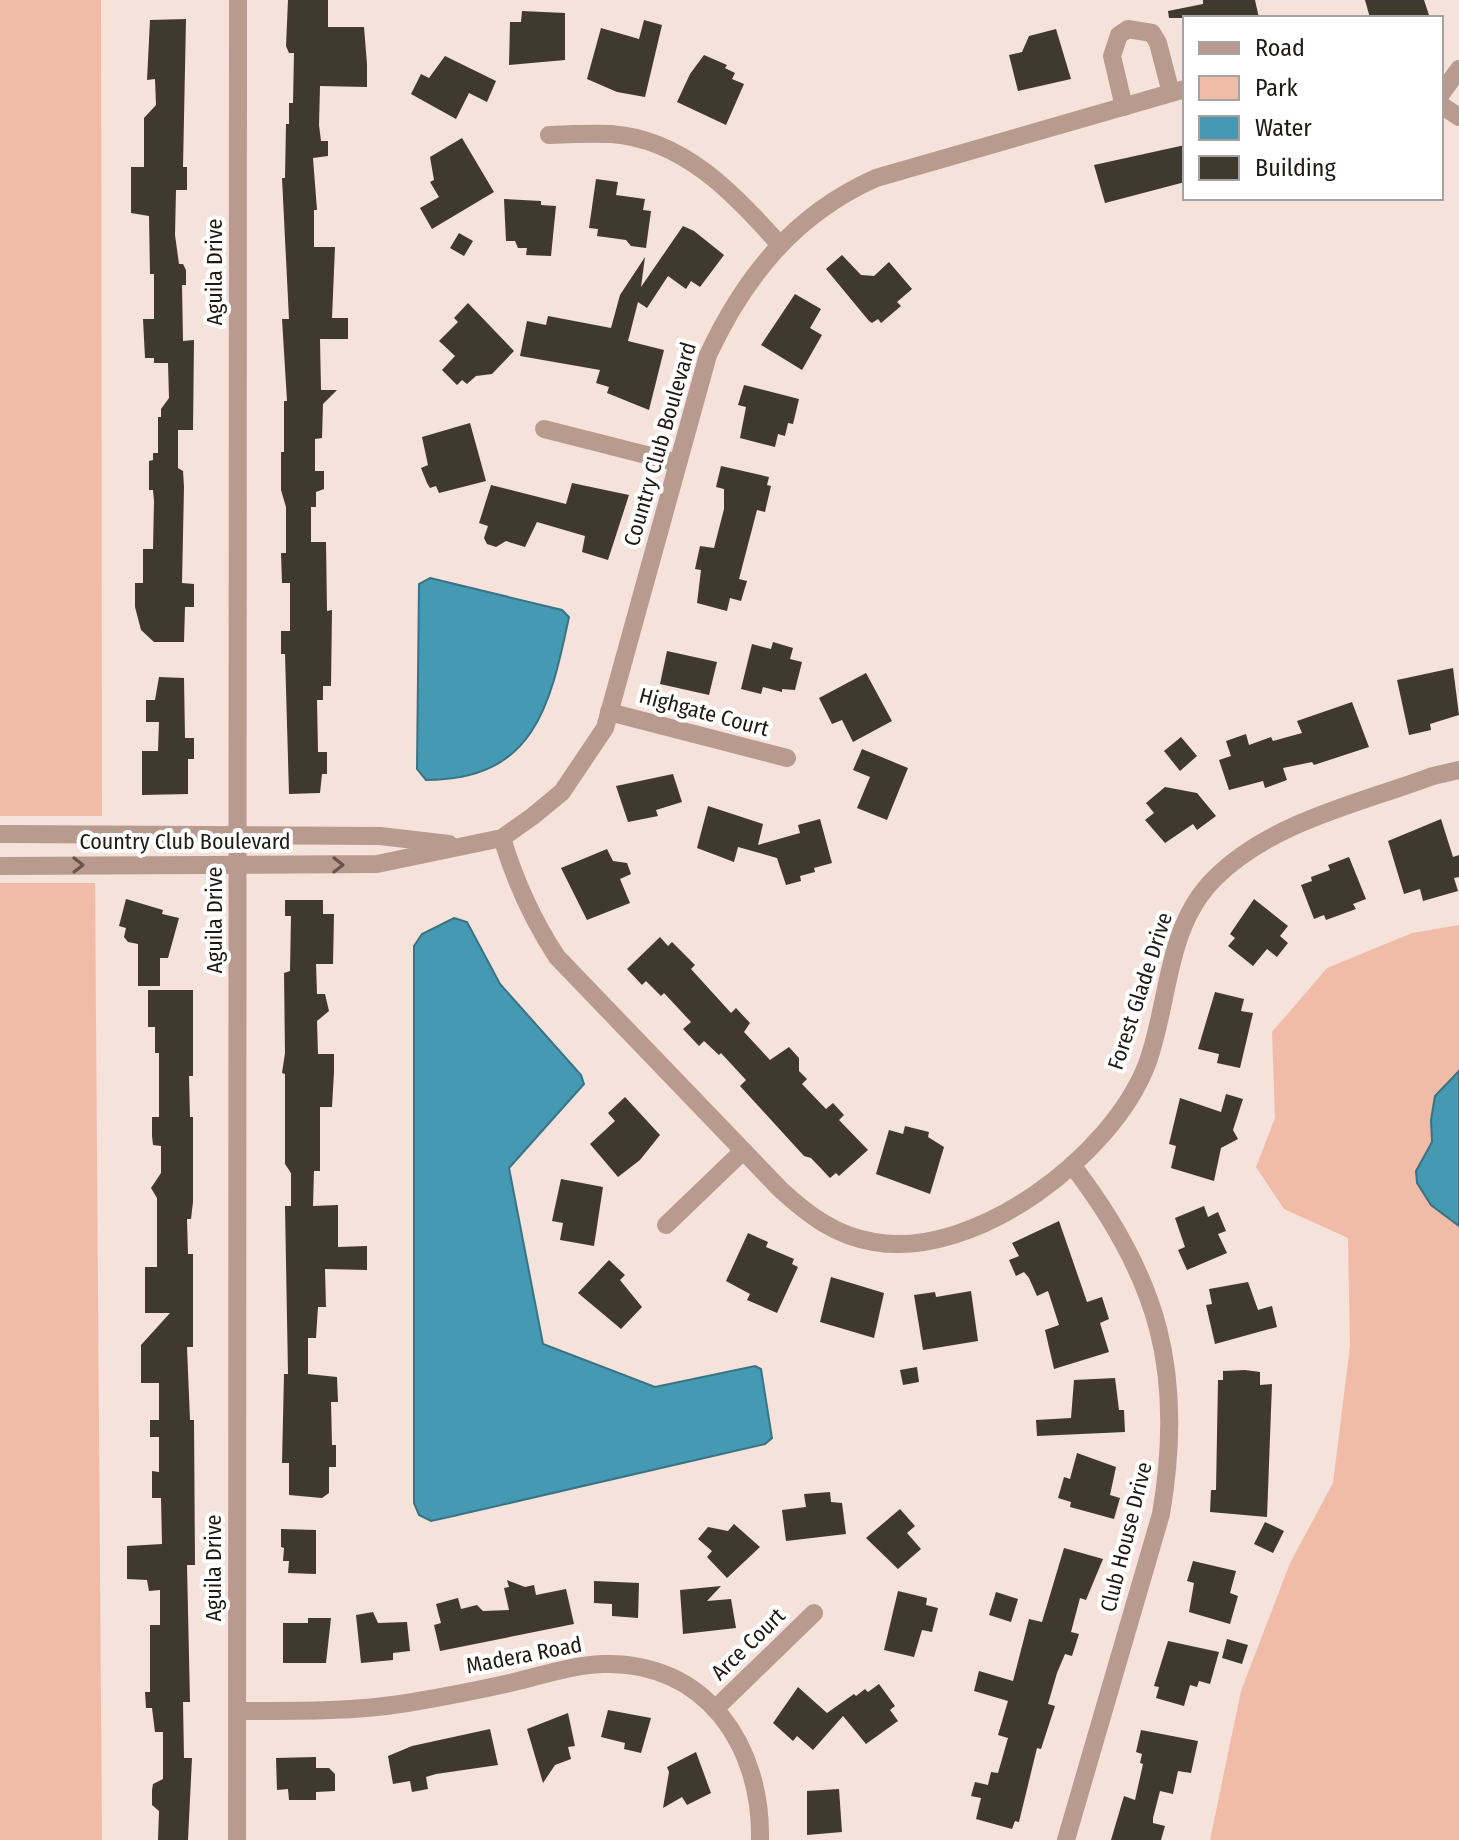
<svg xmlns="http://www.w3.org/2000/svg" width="1459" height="1840" font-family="'Fira Sans Condensed',sans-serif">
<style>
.green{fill:#f0bca8}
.water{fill:#4599b2;stroke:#3a7384;stroke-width:2}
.building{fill:#40392e}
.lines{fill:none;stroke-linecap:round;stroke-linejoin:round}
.minor{stroke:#b89b8e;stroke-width:18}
.oneway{stroke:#64544d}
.labels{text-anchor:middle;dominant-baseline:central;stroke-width:8;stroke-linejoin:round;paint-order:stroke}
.street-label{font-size:22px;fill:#1f1917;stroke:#fff}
</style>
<rect width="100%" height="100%" fill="#f4e2db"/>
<!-- green -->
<g class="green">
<polygon points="0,0 101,0 102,816 0,816"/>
<polygon points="0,883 95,883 102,1840 0,1840"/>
<polygon points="1459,925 1459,1840 1210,1840 1241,1691 1290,1563 1333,1483 1350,1346 1348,1238 1284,1209 1256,1167 1275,1118 1272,1032 1327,968 1412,933"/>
</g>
<!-- water -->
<g class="water">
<path d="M 430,578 L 562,610 L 569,617 C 550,707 534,780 426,780 L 417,769 L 419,584 Z"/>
<polygon points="454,918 467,922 500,984 581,1075 584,1084 509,1168 543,1344 655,1387 755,1366 761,1369 772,1438 765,1444 449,1517 431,1521 419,1515 414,1503 414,946 422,934"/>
<polygon points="1459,1071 1459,1226 1431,1205 1417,1183 1416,1171 1432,1142 1431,1120 1435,1096"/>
</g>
<!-- building -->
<g class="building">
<polygon points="288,0 328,0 328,27 364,27 367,64 367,87 320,86 319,125 321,141 328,141 328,156 313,158 317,210 314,210 314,247 335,247 332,318 348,318 348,339 320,339 321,390 337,390 323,404 322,438 315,439 315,471 324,471 324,489 316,492 316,507 311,507 311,542 326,542 327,611 332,610 331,686 323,686 323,700 317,700 318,752 327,752 327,774 322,774 320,793 289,794 285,654 281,654 281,631 290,631 290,583 282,583 281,553 286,553 286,507 281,490 281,452 284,452 284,401 287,401 282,319 289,319 282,178 285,178 286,124 289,124 289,103 293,103 294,53 289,53 286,46"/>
<polygon points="1203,0 1255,0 1259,18 1169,18 1168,11 1203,4"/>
<polygon points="1365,0 1424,0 1430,18 1370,18"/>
<polygon points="522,11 565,13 565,60 509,65 510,22 521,22"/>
<polygon points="186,19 183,167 187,167 187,190 176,190 175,235 179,264 183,264 186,270 186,285 182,285 183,341 194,340 193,430 178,430 178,468 183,471 184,487 182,583 194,584 194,607 185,607 184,642 154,642 141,630 135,607 135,583 143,583 143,549 153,549 154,501 153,490 149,490 149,461 153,460 153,453 158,453 158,417 161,417 161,409 169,398 168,363 154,363 154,358 145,358 143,319 154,319 154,274 150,274 149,216 131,213 131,167 144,167 144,118 156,105 155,79 147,80 150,20"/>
<polygon points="644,20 662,25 645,97 617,92 587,79 601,28 639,39"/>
<polygon points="1056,29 1071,79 1018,91 1009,55 1022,52 1029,36"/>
<polygon points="704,55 727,65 725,68 735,73 732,79 744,84 726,125 677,102 690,74"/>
<polygon points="445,56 496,81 487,102 469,93 456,119 411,94 421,74 429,78"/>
<polygon points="462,138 494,192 432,229 420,208 439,197 430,182 434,180 430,157"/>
<polygon points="1185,145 1185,182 1105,203 1094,165"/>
<polygon points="596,179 618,182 616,195 645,199 643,210 651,211 646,248 631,246 626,240 597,236 598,229 589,228"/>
<polygon points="504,199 541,201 541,205 556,206 551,256 526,255 527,248 518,248 515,241 506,241"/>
<polygon points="683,226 694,231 724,255 700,287 691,281 686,289 668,276 647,308 638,302 628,341 664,350 649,410 607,393 609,387 596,383 600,370 520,356 527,321 546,325 548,316 611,328 620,295 645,257 641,287"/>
<polygon points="459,233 473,241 464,256 450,248"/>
<polygon points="842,255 861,275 874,276 889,262 912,289 897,302 901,306 881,323 878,319 872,323 869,321 826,269"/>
<polygon points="795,294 821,309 810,328 822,335 802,370 761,345"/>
<polygon points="468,303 514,351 492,374 476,376 467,384 462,380 457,385 442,370 455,356 439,341 458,322 454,318"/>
<polygon points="744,385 799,399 793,424 788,423 785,436 778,434 775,447 740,438 746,407 738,405"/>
<polygon points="470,423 486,481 439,493 436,486 430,488 427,483 421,468 428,465 422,437"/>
<polygon points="721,466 769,477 767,485 771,486 765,512 757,510 739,579 747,581 741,601 730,598 727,611 697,603 701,570 695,569 700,546 714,548 724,509 724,489 716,487"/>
<polygon points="572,483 629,495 608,560 582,552 585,536 537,522 525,547 506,541 496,547 487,544 484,538 488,526 479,523 491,485 566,504"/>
<polygon points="773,642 793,648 790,659 802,662 795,690 782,689 782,692 763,687 761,694 741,689 752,644 771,649"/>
<polygon points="667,651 717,662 709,695 660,684"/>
<polygon points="1453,668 1459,715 1430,724 1431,730 1409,735 1397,680"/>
<polygon points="866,673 892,721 853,742 842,720 832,724 819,698"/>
<polygon points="159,677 184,678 185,738 194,738 194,759 188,759 188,794 142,795 142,751 158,751 159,722 146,722 146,700 155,700"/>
<polygon points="1352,702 1369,747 1314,765 1312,762 1283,768 1287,780 1265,788 1263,781 1229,790 1219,760 1231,756 1226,741 1246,734 1249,745 1271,737 1273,741 1302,733 1297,721"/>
<polygon points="1181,737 1197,756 1180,771 1164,751"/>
<polygon points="862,749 908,768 887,820 857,808 870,777 853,770"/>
<polygon points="673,774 682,802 656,810 658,816 628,822 616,786"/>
<polygon points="1165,787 1197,793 1216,816 1197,830 1193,824 1165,843 1145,820 1154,813 1146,803"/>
<polygon points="708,806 763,824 758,845 800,833 798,825 820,819 832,863 814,868 815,872 800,876 801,881 786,885 777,858 738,847 734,862 697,848"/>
<polygon points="1441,819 1453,857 1459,855 1459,877 1454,878 1458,891 1423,901 1420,889 1404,894 1388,841"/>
<polygon points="607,849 613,861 627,863 631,874 620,879 630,903 587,920 561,868"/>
<polygon points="1349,857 1366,899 1353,904 1356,909 1326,920 1324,915 1314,919 1301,885 1312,881 1311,877 1330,870 1328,865"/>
<polygon points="126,899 163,910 162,914 179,918 168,958 160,958 160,986 138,986 138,944 128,942 124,937 126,928 119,926"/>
<polygon points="1254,899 1288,926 1280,936 1288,943 1277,957 1267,949 1253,966 1228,946 1235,938 1230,934"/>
<polygon points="285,900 323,900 323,914 334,914 333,964 316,964 317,994 325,994 329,1011 317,1021 318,1054 334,1054 334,1072 332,1107 320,1107 320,1171 314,1171 313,1206 338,1205 338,1247 367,1246 367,1270 325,1269 326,1307 318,1307 316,1338 308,1338 308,1374 337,1377 338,1402 331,1402 332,1445 336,1445 336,1467 329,1467 329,1493 322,1498 289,1495 289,1463 282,1463 284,1374 288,1374 285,1206 291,1206 291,1173 285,1164 285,1074 282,1073 285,1053 284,973 290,971 291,916 285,916"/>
<polygon points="660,937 668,946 672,942 695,965 691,969 731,1013 736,1008 750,1023 744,1032 770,1060 789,1047 799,1058 799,1071 807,1079 802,1084 826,1109 833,1103 844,1115 839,1120 868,1150 839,1176 836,1173 830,1178 811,1158 804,1156 740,1086 746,1080 721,1053 719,1055 704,1041 699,1046 683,1029 691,1022 664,993 661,996 646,981 642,985 627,969"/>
<polygon points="148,990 193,990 193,1076 189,1076 190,1117 193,1117 193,1202 191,1219 187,1219 188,1254 193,1254 193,1347 187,1347 190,1420 194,1420 195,1565 187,1565 190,1702 183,1702 184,1758 192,1758 188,1840 158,1840 159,1811 152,1805 152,1790 153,1784 163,1779 163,1732 155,1732 152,1708 146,1708 145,1692 150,1692 150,1625 160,1625 160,1590 149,1591 147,1580 127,1579 127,1546 162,1544 161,1498 152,1498 152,1471 159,1472 159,1437 150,1437 150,1420 159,1420 159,1383 141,1383 141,1345 170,1313 145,1313 145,1267 157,1267 157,1198 151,1188 161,1173 161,1146 153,1145 152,1136 152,1117 159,1117 159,1053 155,1053 155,1027 148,1027"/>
<polygon points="1215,992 1244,999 1241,1011 1253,1013 1240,1068 1217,1063 1219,1054 1198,1049"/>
<polygon points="1226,1094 1243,1099 1233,1130 1238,1139 1221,1148 1214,1181 1171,1168 1176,1146 1169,1144 1180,1098 1221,1112"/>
<polygon points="625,1097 660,1135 640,1160 618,1177 590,1144 615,1121 608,1113"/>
<polygon points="905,1126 929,1132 928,1137 944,1147 930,1194 876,1174 889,1130 903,1134"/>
<polygon points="561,1179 603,1187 594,1246 560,1240 563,1223 552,1221"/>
<polygon points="1204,1206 1208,1217 1218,1212 1226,1231 1218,1234 1227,1253 1187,1270 1178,1250 1185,1247 1175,1218"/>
<polygon points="1059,1221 1087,1302 1102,1297 1109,1319 1100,1323 1109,1352 1054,1369 1045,1330 1059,1325 1048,1291 1037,1296 1029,1278 1024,1272 1016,1276 1009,1260 1019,1256 1012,1243"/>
<polygon points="748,1233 768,1242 766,1247 794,1259 792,1264 798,1267 777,1313 747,1300 750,1294 726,1281"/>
<polygon points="609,1260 625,1275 620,1280 642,1307 621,1329 578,1293"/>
<polygon points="831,1277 884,1293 874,1338 820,1322"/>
<polygon points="1248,1282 1258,1310 1272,1306 1277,1327 1215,1344 1206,1305 1212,1304 1209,1289"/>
<polygon points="971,1291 978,1341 923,1350 914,1295 935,1292 936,1297"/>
<polygon points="917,1367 919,1382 903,1385 900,1370"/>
<polygon points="1245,1370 1260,1372 1260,1385 1272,1384 1267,1517 1210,1512 1211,1490 1216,1490 1218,1380 1223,1380 1223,1371"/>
<polygon points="1115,1378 1119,1410 1124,1410 1125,1432 1037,1436 1036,1420 1071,1418 1074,1380"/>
<polygon points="1077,1453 1116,1467 1110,1495 1120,1498 1114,1519 1070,1507 1071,1502 1058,1498 1064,1477 1070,1479"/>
<polygon points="830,1492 831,1502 842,1503 846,1534 786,1541 782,1510 806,1507 804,1494"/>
<polygon points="900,1509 915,1526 907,1533 921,1549 898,1569 866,1538"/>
<polygon points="1265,1522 1284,1531 1273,1553 1254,1544"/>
<polygon points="734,1524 760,1547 727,1578 707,1557 712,1551 698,1539 708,1527 728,1531"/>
<polygon points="281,1529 316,1530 316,1574 288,1573 289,1561 283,1561 284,1548 281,1547"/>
<polygon points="1064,1548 1103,1559 1086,1600 1080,1598 1071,1632 1079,1634 1072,1656 1065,1654 1057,1673 1048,1704 1055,1706 1041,1749 1037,1748 1019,1822 1015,1821 1012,1829 976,1819 981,1798 971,1796 975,1782 988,1785 991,1772 998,1773 1008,1738 998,1735 1008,1701 974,1691 979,1671 1013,1681 1029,1619 1042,1622"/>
<polygon points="1193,1561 1236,1571 1230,1593 1238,1596 1230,1624 1189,1612 1194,1583 1187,1581"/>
<polygon points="507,1580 525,1587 534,1585 536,1595 566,1589 574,1624 440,1651 434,1625 441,1623 436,1604 458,1598 461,1609 477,1605 483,1611 509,1610 504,1588 509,1587"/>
<polygon points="594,1581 639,1583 638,1618 612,1616 612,1604 594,1603"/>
<polygon points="721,1586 707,1601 731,1599 736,1628 683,1634 680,1590"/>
<polygon points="898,1591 927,1598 926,1605 938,1608 932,1632 922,1630 914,1657 884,1650"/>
<polygon points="996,1592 1018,1599 1011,1622 989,1615"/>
<polygon points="373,1612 378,1623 407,1622 410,1651 393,1653 393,1660 361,1663 356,1615"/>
<polygon points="308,1618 331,1618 326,1663 283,1663 283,1623 308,1623"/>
<polygon points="1227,1639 1248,1645 1242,1664 1222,1658"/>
<polygon points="1168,1641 1219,1652 1210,1684 1199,1681 1197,1687 1190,1685 1184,1706 1156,1698 1159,1687 1154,1686"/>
<polygon points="879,1684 895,1706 890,1710 898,1721 866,1744 843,1716 813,1750 797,1736 793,1741 773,1723 798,1687 827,1713 854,1694 856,1696 865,1689 868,1692"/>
<polygon points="608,1710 651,1718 641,1753 624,1749 625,1743 601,1737"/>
<polygon points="568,1713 575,1746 568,1747 571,1759 555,1765 543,1783 527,1729"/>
<polygon points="490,1729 498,1765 436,1774 426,1777 428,1789 412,1792 410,1781 393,1784 388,1756 412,1746"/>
<polygon points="1141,1730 1198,1741 1191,1773 1178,1771 1173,1794 1160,1791 1153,1818 1153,1823 1165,1826 1161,1840 1111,1840 1124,1796 1135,1800 1143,1764 1140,1763 1142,1754 1136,1752"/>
<polygon points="696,1752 711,1793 687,1805 682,1797 663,1808 669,1772 667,1767"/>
<polygon points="316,1757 316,1768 329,1768 335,1774 335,1791 316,1792 316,1800 289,1800 288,1789 277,1790 276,1758"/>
<polygon points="839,1789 842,1832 807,1835 807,1791"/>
</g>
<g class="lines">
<!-- minor -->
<g class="minor">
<polyline points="1441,94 1459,69"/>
<polyline points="1441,105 1459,117"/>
<polyline points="1124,107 1112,56 1119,35 1128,29 1152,33 1158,43 1171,93"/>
<path d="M 549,135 C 569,134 591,133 611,134 C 683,139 735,194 779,244"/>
<polyline points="544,429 678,463"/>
<polyline points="609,712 787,758"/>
<polyline points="0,834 380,836 449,844"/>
<path d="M 502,838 C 515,881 532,919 557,957 L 780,1189 C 808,1215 836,1236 874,1242 C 975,1260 1112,1156 1147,1064 C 1170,1002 1165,927 1215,878 C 1271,822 1360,803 1433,776 L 1459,770"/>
<path d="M 0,866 L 377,864 L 502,838 L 533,816 L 562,792 L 605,728 L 708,355 C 745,276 795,214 876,178 L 1185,89"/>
<polyline points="666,1225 743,1151"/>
<polyline points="715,1709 814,1613"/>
<path d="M 237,1711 C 293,1711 351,1712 407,1703 C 442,1697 479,1690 514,1682 C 543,1675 573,1665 603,1664 C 706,1661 762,1746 760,1840"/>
<polyline points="237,1840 238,0"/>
<path d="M 1066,1840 L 1161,1514 C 1185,1373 1159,1278 1072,1165"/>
</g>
</g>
<!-- one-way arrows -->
<defs><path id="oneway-chevron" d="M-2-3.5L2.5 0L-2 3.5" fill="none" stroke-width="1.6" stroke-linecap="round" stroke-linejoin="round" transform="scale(2)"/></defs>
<g class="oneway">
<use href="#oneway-chevron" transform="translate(78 865)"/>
<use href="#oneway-chevron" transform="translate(338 865) rotate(1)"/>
</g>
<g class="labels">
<!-- street labels -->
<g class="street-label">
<text transform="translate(214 272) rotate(-90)">Aguila Drive</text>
<text transform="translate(660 444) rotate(-74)">Country Club Boulevard</text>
<text transform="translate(704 712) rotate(15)">Highgate Court</text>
<text x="185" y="841">Country Club Boulevard</text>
<text transform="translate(214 920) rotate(-90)">Aguila Drive</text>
<text transform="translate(1140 991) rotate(-72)">Forest Glade Drive</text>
<text transform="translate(1126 1537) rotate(-76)">Club House Drive</text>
<text transform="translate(213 1568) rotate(-90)">Aguila Drive</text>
<text transform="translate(748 1644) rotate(-44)">Arce Court</text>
<text transform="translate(524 1655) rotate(-11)">Madera Road</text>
</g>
</g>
<!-- legend -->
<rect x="1183" y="16" width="260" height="184" fill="#ffffff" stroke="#a5a3a2" stroke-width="2"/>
<rect x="1199" y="42" width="40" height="12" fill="#b89b8e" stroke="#a5a3a2" stroke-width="2"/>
<text x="1255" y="56" font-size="24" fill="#1f1917">Road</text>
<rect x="1199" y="76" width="40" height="24" fill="#f0bca8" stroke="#a5a3a2" stroke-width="2"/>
<text x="1255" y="96" font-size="24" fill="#1f1917">Park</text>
<rect x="1199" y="116" width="40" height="24" fill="#4599b2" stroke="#a5a3a2" stroke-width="2"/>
<text x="1255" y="136" font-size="24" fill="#1f1917">Water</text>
<rect x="1199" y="156" width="40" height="24" fill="#40392e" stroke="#a5a3a2" stroke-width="2"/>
<text x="1255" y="176" font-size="24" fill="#1f1917">Building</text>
</svg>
